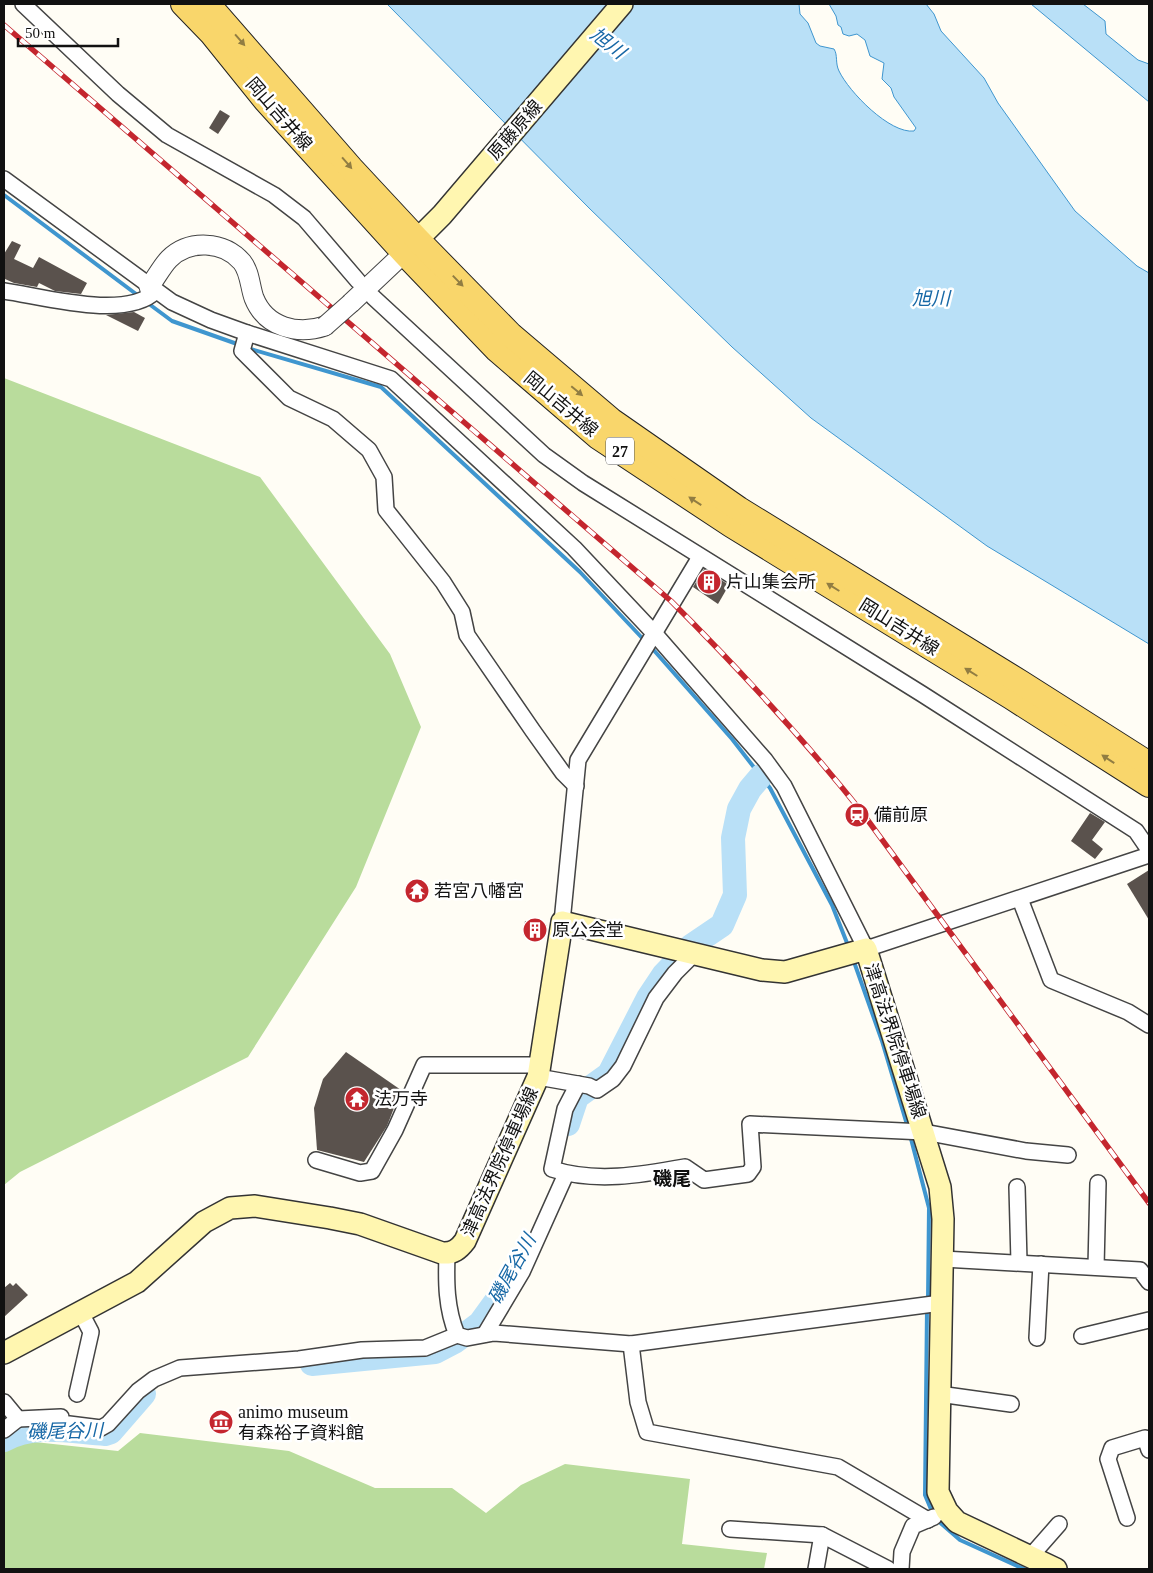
<svg xmlns="http://www.w3.org/2000/svg" width="1153" height="1573" font-family="'Times New Roman','Noto Sans JP',serif">
<style>
.forest{fill:#b9dc9c}
.water{fill:#b9e0f7;stroke:#3f96cf}
.lines{fill:none;stroke-linecap:round;stroke-linejoin:round}
.stream{stroke:#3f96cf;stroke-width:4}
.river{stroke:#b9e0f7;stroke-width:24}
.building{fill:#5a524d}
.minor-casing{stroke:#444;stroke-width:18}
.tertiary-casing{stroke:#444;stroke-width:21}
.secondary-casing{stroke:#333;stroke-width:24}
.primary-casing{stroke:#222;stroke-width:26}
.minor{stroke:#fff;stroke-width:15}
.tertiary{stroke:#fff;stroke-width:19}
.secondary{stroke:#fff6b0;stroke-width:21}
.primary{stroke:#f9d66b;stroke-width:24}
.rail-casing{stroke:#c4262e;stroke-width:5.5}
.rail{stroke:#fff;stroke-width:4;stroke-dasharray:11;stroke-linecap:butt}
.tertiary-bridge-casing{stroke:#444;stroke-width:21;stroke-linecap:butt}
.tertiary-bridge{stroke:#fff;stroke-width:19}
.oneway{fill:#917d42}
.labels{text-anchor:middle;dominant-baseline:central;stroke-width:5;stroke-linejoin:round;paint-order:stroke}
.shield{fill:#fff;stroke:#585858;stroke-width:1}
.shield-label{font-size:16px;font-weight:bold;fill:#111}
.street-label{font-size:18px;fill:#111;stroke:#fff}
.poi-label{font-size:18px;fill:#111;stroke:#fff;text-anchor:start}
.water-label{font-size:19px;font-style:italic;fill:#1768a6;stroke:#fff}
.neighbourhood-label{font-size:19px;font-weight:bold;fill:#111;stroke:#fff}
</style>
<rect width="100%" height="100%" fill="#fffdf5"/>
<!-- forest -->
<g class="forest">
<polygon points="4,378 260,477 390,654 421,727 356,887 248,1057 20,1172 4,1185"/>
<polygon points="140,1433 289,1451 375,1488 452,1488 486,1513 521,1485 565,1464 690,1479 682,1544 767,1553 764,1569 4,1569 4,1453 16,1440 118,1451"/>
</g>
<!-- water -->
<g class="water">
<path d="M 387,4 L 799,4 L 800,14 L 808,23 L 816,43 L 820,46 L 834,49 C 838,55 835,63 839,71 C 849,92 890,134 914,131 L 916,128 L 894,97 L 891,88 L 882,79 L 884,63 L 870,56 L 865,40 L 857,34 L 849,36 L 843,34 L 841,27 L 838,25 L 836,16 L 829,4 L 926,4 L 934,14 L 941,31 L 984,78 L 998,103 L 1075,211 L 1137,266 L 1149,273 L 1149,644 L 987,546 L 811,418 L 732,347 L 589,208 Z"/>
<polygon points="1031,4 1083,4 1105,21 1106,34 1138,60 1149,64 1149,102"/>
</g>
<g class="lines">
<!-- stream -->
<g class="stream">
<polyline points="4,195 140,297"/>
<polyline points="145,301 172,321 240,345"/>
<polyline points="247,348 381,387 580,572 644,640"/>
<polyline points="651,647 732,739 770,788 832,905 849,948"/>
<polyline points="853,959 882,1041 908,1128"/>
<polyline points="910,1135 929,1208 928,1301"/>
<polyline points="927,1308 925,1495 933,1514"/>
<polyline points="937,1520 960,1540 1024,1569"/>
</g>
<!-- river -->
<g class="river">
<polyline points="568,1124 577,1097 609,1074 648,998 664,974 691,946 722,925 735,895 733,838 739,809 750,789 761,776"/>
<polyline points="312,1364 435,1352 456,1341 480,1323 509,1283 514,1272"/>
<path d="M 4,1440 C 34,1423 72,1432 105,1434 L 111,1432 L 144,1394"/>
</g>
</g>
<!-- building -->
<g class="building">
<polygon points="220,110 230,116 218,134 209,128"/>
<polygon points="12,241 21,245 14,259 33,268 39,257 87,283 81,294 55,291 39,283 37,287 14,283 5,279 4,281 4,254"/>
<polygon points="134,312 145,318 138,331 106,315"/>
<polygon points="704,569 729,585 718,604 693,587"/>
<polygon points="1090,813 1105,822 1092,840 1103,849 1095,859 1071,841"/>
<polygon points="1149,870 1149,920 1127,884"/>
<polygon points="525,921 547,925 544,939 523,935"/>
<polygon points="346,1052 401,1090 387,1126 364,1162 317,1150 314,1108 323,1079"/>
<polygon points="10,1283 13,1286 16,1283 28,1295 4,1317 4,1288"/>
</g>
<g class="lines">
<defs>
<g id="minor">
<polyline points="23,4 118,94 167,135 274,195 304,218 358,281"/>
<polyline points="4,179 172,302 211,320 247,333 391,379 574,548 654,633 765,760 784,786 866,949 1149,855"/>
<path d="M 4,291 C 41,296 126,321 156,291"/>
<polyline points="373,297 544,455 583,483 922,694 1136,831 1149,850"/>
<polyline points="247,333 242,351 289,398 333,419 369,450 384,477 386,510 443,582 462,612 467,635 533,731 563,773 576,786"/>
<polyline points="1020,899 1051,980 1128,1012 1149,1025"/>
<polyline points="562,922 578,760 700,557"/>
<polyline points="538,1077 589,1086 597,1090 613,1079 623,1066 656,998 675,973 694,954"/>
<path d="M 578,1084 L 565,1109 L 552,1169 C 595,1183 641,1175 685,1167 L 704,1180 L 748,1174 L 753,1167 L 750,1124 L 924,1132 L 1026,1151 L 1068,1155"/>
<polyline points="316,1160 360,1173 372,1171 395,1130 424,1065 538,1065"/>
<polyline points="1017,1187 1019,1262"/>
<path d="M 447,1254 C 446,1282 446,1308 457,1335 L 467,1338 L 494,1333 L 631,1344 L 941,1303"/>
<polyline points="943,1259 1140,1270 1149,1282"/>
<polyline points="1096,1267 1098,1183"/>
<polyline points="485,1334 522,1272 566,1174"/>
<polyline points="1082,1336 1149,1320"/>
<polyline points="1037,1338 1041,1264"/>
<polyline points="631,1344 638,1402 647,1432 838,1467 928,1520"/>
<polyline points="77,1394 91,1332 80,1311"/>
<polyline points="939,1394 1011,1404"/>
<polyline points="4,1402 18,1419 61,1417 61,1423 101,1428 108,1424 138,1391 154,1379 180,1368 299,1359 362,1350 425,1348 457,1335"/>
<polyline points="4,1430 18,1419"/>
<polyline points="1127,1518 1108,1459 1112,1448 1145,1438 1149,1450"/>
<polyline points="730,1529 822,1535 888,1569"/>
<polyline points="1030,1557 1059,1524"/>
<polyline points="816,1569 822,1535"/>
<polyline points="901,1569 902,1552 913,1526 934,1517"/>
</g>
<g id="tertiary">
<path d="M 149,287 C 156,278 162,266 169,259 C 189,239 224,241 242,262 C 250,272 250,287 254,298 C 266,328 298,335 325,326"/>
<polyline points="351,303 404,253"/>
</g>
<g id="secondary">
<polyline points="406,251 442,215 622,4"/>
<path d="M 4,1353 L 137,1282 L 204,1222 L 230,1208 L 255,1206 L 330,1218 L 360,1224 L 442,1253 C 453,1254 459,1249 465,1241 L 538,1077 L 562,922 L 762,970 L 785,972 L 866,949 L 940,1187 L 943,1219 L 938,1492 L 947,1511 L 957,1522 L 1056,1569"/>
</g>
<g id="primary">
<polyline points="183,4 212,34 266,101 404,253 497,350 598,437 731,525 1011,697 1149,785"/>
<polyline points="208,4 351,168 418,240 511,335 611,420 739,509 1020,682 1149,764"/>
</g>
</defs>
<!-- minor casing -->
<use href="#minor" class="minor-casing"/>
<!-- tertiary casing -->
<use href="#tertiary" class="tertiary-casing"/>
<!-- secondary casing -->
<use href="#secondary" class="secondary-casing"/>
<!-- primary casing -->
<use href="#primary" class="primary-casing"/>
<!-- minor -->
<use href="#minor" class="minor"/>
<!-- tertiary -->
<use href="#tertiary" class="tertiary"/>
<!-- secondary -->
<use href="#secondary" class="secondary"/>
<!-- primary -->
<use href="#primary" class="primary"/>
<defs>
<path id="rail" d="M 4,25 L 671,601 C 738,668 802,737 861,811 L 1149,1203"/>
</defs>
<!-- rail casing -->
<use href="#rail" class="rail-casing"/>
<!-- rail -->
<use href="#rail" class="rail"/>
<defs>
<polyline id="tertiary-bridge" points="325,326 351,303"/>
</defs>
<!-- tertiary-bridge casing -->
<use href="#tertiary-bridge" class="tertiary-bridge-casing"/>
<!-- tertiary-bridge -->
<use href="#tertiary-bridge" class="tertiary-bridge"/>
</g>
<!-- one-way arrows -->
<defs><path id="oneway-solid" d="M-6-.8H1V-3.2L6.5 0L1 3.2V.8H-6Z" transform="scale(1.25)"/></defs>
<g class="oneway">
<use href="#oneway-solid" transform="translate(240 40) rotate(49)"/>
<use href="#oneway-solid" transform="translate(347 163) rotate(49)"/>
<use href="#oneway-solid" transform="translate(458 281) rotate(46)"/>
<use href="#oneway-solid" transform="translate(577 391) rotate(40)"/>
<use href="#oneway-solid" transform="translate(695 501) rotate(-147)"/>
<use href="#oneway-solid" transform="translate(833 587) rotate(-148)"/>
<use href="#oneway-solid" transform="translate(971 672) rotate(-148)"/>
<use href="#oneway-solid" transform="translate(1108 759) rotate(-147)"/>
</g>
<!-- icons -->
<defs>
<symbol id="building-disc" viewBox="-11 -11 22 22"><circle r="9.5" fill="#c4262e" stroke="#fff"/><path d="M-4-6H4V6H1V3H-1V6H-4ZM-2.5-4.3h1.7v1.8h-1.7ZM.8-4.3h1.7v1.8H.8ZM-2.5-1h1.7V.8h-1.7ZM.8-1h1.7V.8H.8Z" fill="#fff"/></symbol>
<symbol id="station-disc" viewBox="-11 -11 22 22"><circle r="9.5" fill="#c4262e" stroke="#fff"/><path d="M-3-6H3Q5-6 5-4V2Q5 4 3 4L4.5 6H3L1.5 4h-3L-3 6H-4.5L-3 4Q-5 4-5 2V-4Q-5-6-3-6ZM-3.5-4v3h7v-3ZM-3.5 1v1.5H-2V1ZM2 1v1.5H3.5V1Z" fill="#fff"/></symbol>
<symbol id="temple-disc" viewBox="-11 -11 22 22"><circle r="9.5" fill="#c4262e" stroke="#fff"/><path d="M0-6L5-2H3V0L6.5 2.5H4V6H1.5V3h-3V6H-4V2.5H-6.5L-3 0V-2H-5Z" fill="#fff"/></symbol>
<symbol id="museum-disc" viewBox="-11 -11 22 22"><circle r="9.5" fill="#c4262e" stroke="#fff"/><path d="M0-6L6-3V-2H-6V-3ZM-5-1h2V3h-2ZM-1-1h2V3h-2ZM3-1h2V3H3ZM-6 4H6V6H-6Z" fill="#fff"/></symbol>
</defs>
<g fill-rule="evenodd">
<use href="#building-disc" x="695" y="568" width="28" height="28"/>
<use href="#station-disc" x="843" y="801" width="28" height="28"/>
<use href="#temple-disc" x="403" y="877" width="28" height="28"/>
<use href="#building-disc" x="521" y="916" width="28" height="28"/>
<use href="#temple-disc" x="343" y="1085" width="28" height="28"/>
<use href="#museum-disc" x="207" y="1408" width="28" height="28"/>
</g>
<g class="labels">
<!-- shield labels -->
<rect class="shield" x="606" y="437.5" width="28" height="27" rx="4"/>
<g class="shield-label">
<text x="620" y="451">27</text>
</g>
<!-- street labels -->
<g class="street-label">
<text transform="translate(279 114) rotate(49)">岡山吉井線</text>
<text transform="translate(515 130) rotate(-49)">原藤原線</text>
<text transform="translate(561 404) rotate(40)">岡山吉井線</text>
<text transform="translate(899 627) rotate(32)">岡山吉井線</text>
<text transform="translate(895 1041) rotate(72)">津高法界院停車場線</text>
<text transform="translate(500 1162) rotate(-66)">津高法界院停車場線</text>
</g>
<!-- poi labels -->
<g class="poi-label">
<text x="726" y="582">片山集会所</text>
<text x="874" y="815">備前原</text>
<text x="434" y="891">若宮八幡宮</text>
<text x="552" y="930">原公会堂</text>
<text x="374" y="1099">法万寺</text>
<text x="238" y="1412">animo museum<tspan x="238" dy="21">有森裕子資料館</tspan></text>
</g>
<!-- water labels -->
<g class="water-label">
<text transform="translate(608 43) rotate(37)">旭川</text>
<text x="931" y="298">旭川</text>
<text transform="translate(512 1269) rotate(-61)">磯尾谷川</text>
<text transform="translate(65 1431) rotate(-1)">磯尾谷川</text>
</g>
<!-- neighbourhood labels -->
<g class="neighbourhood-label">
<text x="672" y="1178">磯尾</text>
</g>
</g>
<!-- border -->
<rect width="1153" height="1573" fill="none" stroke="#111111" stroke-width="10"/>
<!-- scale -->
<path d="M18 38v8h100v-8" fill="none" stroke="#111111" stroke-width="2.5"/>
<text x="25" y="38" font-size="15" fill="#111111" stroke="#ffffff" stroke-width="4" paint-order="stroke">50 m</text>
</svg>
